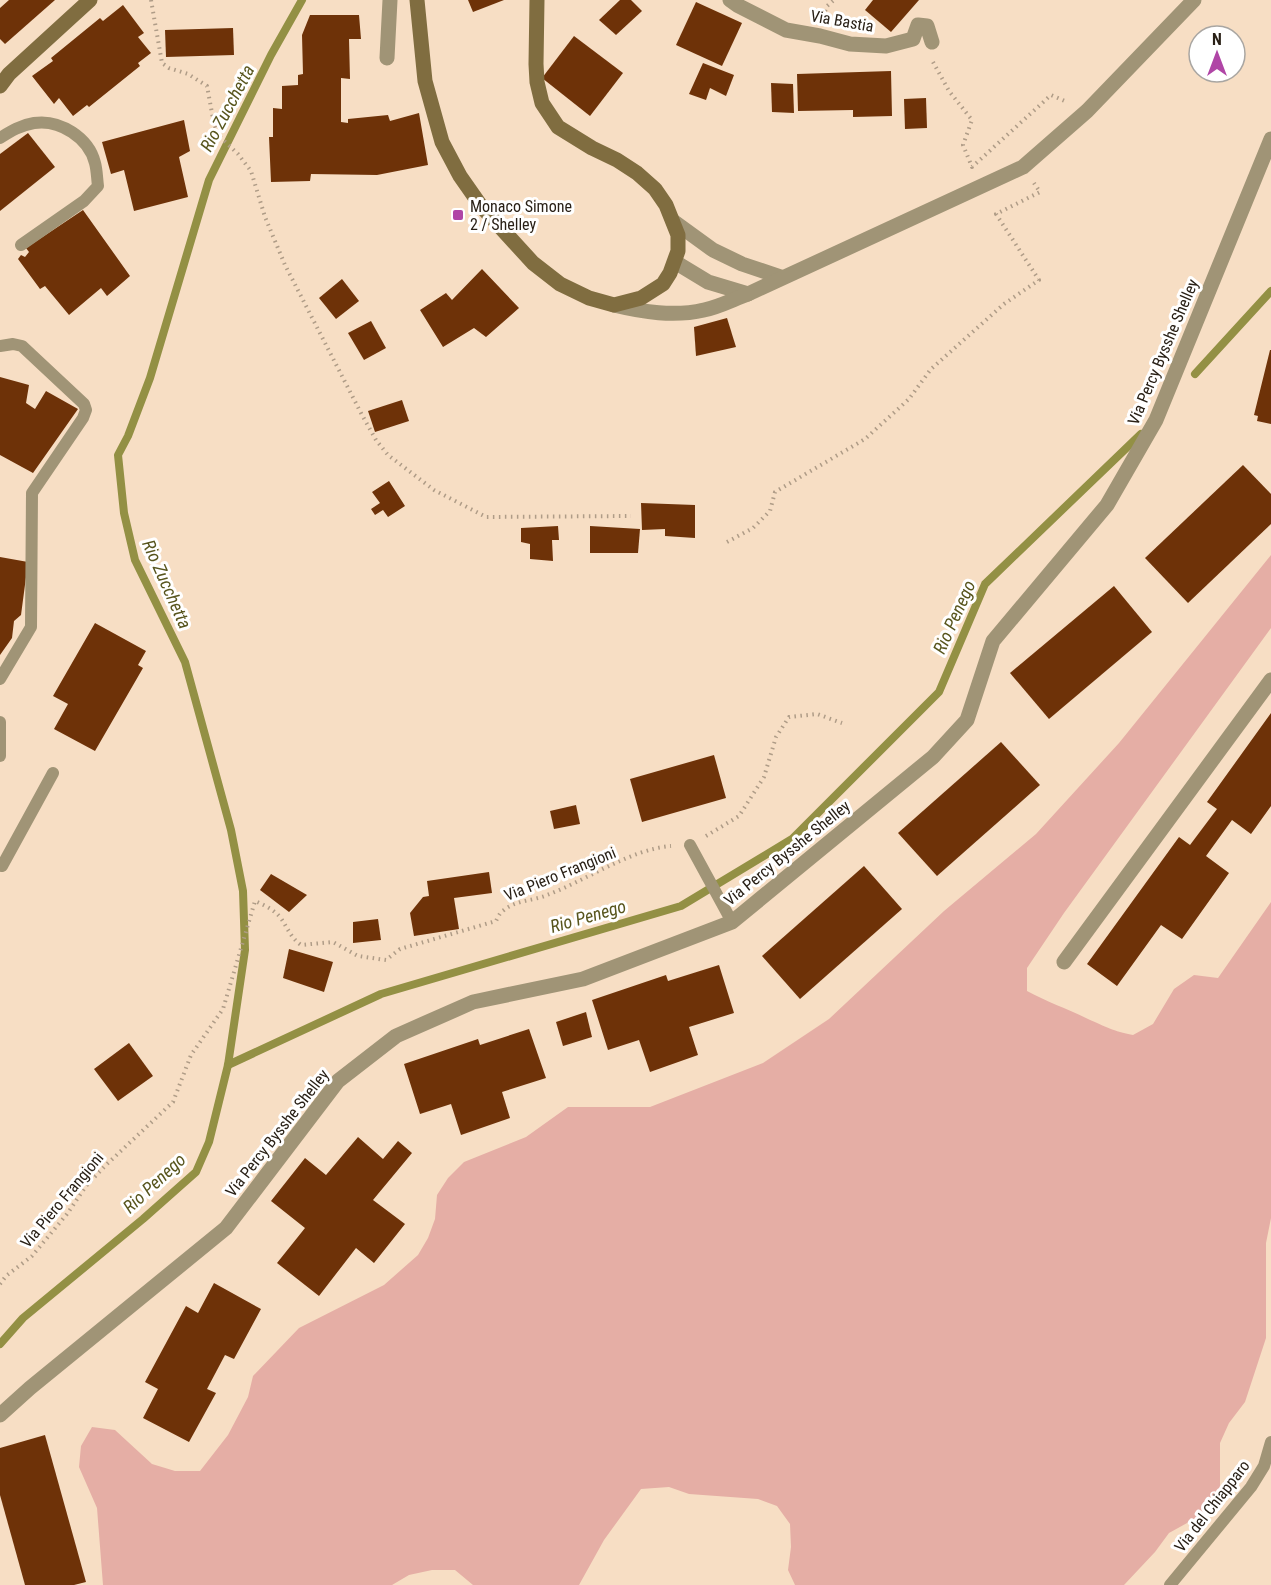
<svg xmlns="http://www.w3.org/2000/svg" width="1271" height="1585" font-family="'Roboto Condensed',sans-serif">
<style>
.green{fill:#e5aea5}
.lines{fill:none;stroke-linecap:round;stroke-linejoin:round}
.stream{stroke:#939044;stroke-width:8}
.building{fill:#6e3208}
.path{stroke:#af9c87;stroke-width:4;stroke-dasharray:1.5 4.5;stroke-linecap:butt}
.lane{stroke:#a09476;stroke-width:12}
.street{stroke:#a09476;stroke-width:15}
.secondary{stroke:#806d40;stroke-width:15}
.poi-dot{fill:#b045a6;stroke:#fff;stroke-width:2}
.labels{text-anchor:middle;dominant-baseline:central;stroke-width:6;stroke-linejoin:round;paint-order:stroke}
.street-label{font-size:16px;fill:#292016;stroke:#fff}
.poi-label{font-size:16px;fill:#292016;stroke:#fff;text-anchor:start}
.water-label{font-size:18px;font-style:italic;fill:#58551d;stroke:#fff}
</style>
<rect width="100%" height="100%" fill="#f7dec4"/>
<!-- green -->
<path class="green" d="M 1271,555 L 1271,628 L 1064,913 L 1027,968 L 1027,991 C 1047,1002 1068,1009 1088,1019 C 1106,1027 1113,1031 1133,1035 L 1153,1024 L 1174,989 L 1194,975 L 1218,978 L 1271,902 L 1271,1218 L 1266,1243 L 1266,1338 L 1245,1402 L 1229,1423 L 1220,1443 L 1220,1490 L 1207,1512 L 1169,1533 L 1155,1552 L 1124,1585 L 795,1585 L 788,1570 L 791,1547 L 790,1524 L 777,1506 L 758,1499 L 689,1494 L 669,1487 L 641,1489 L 604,1540 L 579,1585 L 473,1585 L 455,1570 L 432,1570 L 409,1575 L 392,1585 L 103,1585 L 97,1508 L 79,1467 L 81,1446 L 92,1427 L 115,1430 L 152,1464 L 175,1471 L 200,1471 L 228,1435 L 248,1397 L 253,1376 L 299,1328 L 384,1285 L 418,1255 L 428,1238 L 435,1219 L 437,1195 L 448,1178 L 464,1162 L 526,1137 L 568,1107 L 650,1107 L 763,1063 L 829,1019 L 944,911 L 1036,834 L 1119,743 Z"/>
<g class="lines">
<!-- stream -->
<g class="stream">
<polyline points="1195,374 1271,291"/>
<polyline points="228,1065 381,994 681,906 792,839 939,692 985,584 1141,434"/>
<polyline points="0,1344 23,1318 143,1219 196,1172 209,1142 228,1065 245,950 243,891 231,830 185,662 135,560 124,513 118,455 128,436 150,378 209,180 271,55 302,0"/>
</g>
</g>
<!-- building -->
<g class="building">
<polygon points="9,0 55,0 5,44 0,39 0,8"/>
<polygon points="468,0 504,0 473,12"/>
<polygon points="620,0 631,0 642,11 616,35 599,20"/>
<polygon points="873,0 919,0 891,32 865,10"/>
<polygon points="696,2 742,23 722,66 676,45"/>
<polygon points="123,5 144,33 138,37 151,53 138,63 140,66 89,107 87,105 73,116 59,98 54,104 32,76 53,61 51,58 100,18 103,21"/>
<polygon points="310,15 359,15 361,39 349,39 350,79 341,78 341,122 348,123 348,119 388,115 390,121 419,113 428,165 377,175 311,174 310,181 271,182 269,137 273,137 273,108 282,109 282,86 298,85 298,75 303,74 302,35"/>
<polygon points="233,28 234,55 166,57 165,30"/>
<polygon points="574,36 623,73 590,116 542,78"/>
<polygon points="703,63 734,75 726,96 710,88 706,100 689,94"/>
<polygon points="891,71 892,116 853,117 853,110 798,111 797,74"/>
<polygon points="771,83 793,84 794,113 772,112"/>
<polygon points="926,98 927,128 905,129 904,99"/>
<polygon points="184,120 190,151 179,157 188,197 134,211 124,170 111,174 102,142"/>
<polygon points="28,133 55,167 0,211 0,154"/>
<polygon points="83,210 130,276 107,296 101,288 69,315 45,286 40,289 18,259 21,255 25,257 29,252 26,248"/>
<polygon points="482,269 519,308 486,337 474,328 443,347 420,310 446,293 452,300"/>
<polygon points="342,279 359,301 336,319 319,298"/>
<polygon points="727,318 736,347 696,356 694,327"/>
<polygon points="371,321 386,348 364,360 348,333"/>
<polygon points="1270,350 1271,350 1271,424 1257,421 1258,416 1254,415"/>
<polygon points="0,377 29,385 26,403 35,409 46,391 78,409 33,473 0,455"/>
<polygon points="402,400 409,421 375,432 368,411"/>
<polygon points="1243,465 1271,494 1271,524 1188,603 1145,558"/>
<polygon points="389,481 405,506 388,517 383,510 375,515 371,509 380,503 372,492"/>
<polygon points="641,503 695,505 695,538 665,536 665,529 642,530"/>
<polygon points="558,526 559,540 552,540 553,561 530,559 530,544 521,542 521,528"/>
<polygon points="590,526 640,529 638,553 590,553"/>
<polygon points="0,557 28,562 21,615 14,621 12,638 0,655"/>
<polygon points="1114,586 1152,632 1049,719 1010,673"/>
<polygon points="95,623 146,651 138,665 143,668 95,751 54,729 68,704 53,696"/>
<polygon points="1271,713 1271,806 1251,834 1232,820 1206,856 1229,873 1182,939 1161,925 1117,986 1087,964 1179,837 1190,845 1217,809 1207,802"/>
<polygon points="1001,742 1040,785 937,876 898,833"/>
<polygon points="714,755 726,798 642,822 630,779"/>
<polygon points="576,805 580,824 554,829 550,811"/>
<polygon points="864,866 902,909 800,999 762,956"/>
<polygon points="489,872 492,893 454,898 459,929 414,936 410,913 423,897 429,896 427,881"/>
<polygon points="271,874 307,895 289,912 260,890"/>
<polygon points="378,919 381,940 353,943 353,922"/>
<polygon points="289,949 333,962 324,992 283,978"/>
<polygon points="719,965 734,1013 689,1027 698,1055 650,1072 639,1040 608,1050 592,1000 666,975 668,981"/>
<polygon points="586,1012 592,1037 563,1046 556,1022"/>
<polygon points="529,1029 546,1078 502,1092 510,1118 461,1135 451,1104 420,1114 404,1064 478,1039 480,1045"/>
<polygon points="129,1043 153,1076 118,1101 94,1069"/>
<polygon points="358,1137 383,1159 398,1141 412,1153 373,1200 405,1224 374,1263 356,1248 319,1296 277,1263 305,1228 271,1201 305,1158 326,1175"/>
<polygon points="214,1283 261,1309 234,1359 225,1355 207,1389 216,1393 189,1442 143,1418 158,1389 145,1382 186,1306 198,1313"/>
<polygon points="45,1435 86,1582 74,1585 25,1585 0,1495 0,1448"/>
</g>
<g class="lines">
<!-- path -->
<g class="path">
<polyline points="151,0 162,63 169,68 188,74 207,86 214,124 219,136 238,154 251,171 265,217 285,265 362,415 376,440 388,455 434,490 486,517 631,516"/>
<polyline points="824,17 826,7 834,0"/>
<polyline points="933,62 949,91 972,120 963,145 972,167 1051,95 1067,102"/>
<polyline points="727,542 753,528 770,511 775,492 865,439 909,399 931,369 1004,304 1039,280 996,214 1040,192 1034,183"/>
<polyline points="706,836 739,816 764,777 776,737 789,717 817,714 842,723"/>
<path d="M 0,1284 L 6,1276 L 32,1256 L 67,1214 L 86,1186 L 106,1165 L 173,1102 L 191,1055 L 223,1009 L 255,901 C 264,905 273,909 280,917 C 288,928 290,937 301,945 L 333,942 L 358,956 L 386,960 L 400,949 L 496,921 C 498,917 500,912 504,910 C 516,900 533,901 547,895 C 585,881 631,849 671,846"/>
</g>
<!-- lane -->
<g class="lane">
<path d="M 0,138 C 11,131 21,125 34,123 C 60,119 89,138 95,163 C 97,170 97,179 98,186 L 84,201 L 21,245"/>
<polyline points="0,346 13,344 22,346 84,404 86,410 83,418 32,493 31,627 0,679"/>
<polyline points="0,722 0,756"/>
<polyline points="690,845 732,922"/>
<polyline points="0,865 2,866 53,773"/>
<polyline points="1170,1585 1251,1487 1264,1466 1271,1442"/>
</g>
<!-- street -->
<g class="street">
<polyline points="730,0 737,5 786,30 820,36 850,44 886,46 913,39 918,25 927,26 932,42"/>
<polyline points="387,58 390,0"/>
<polyline points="673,221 713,250 742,264 781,277"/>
<polyline points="675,262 708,282 748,294"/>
<path d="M 614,305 C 643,312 674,317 704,310 C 719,307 734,299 748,294 L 1023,167 L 1087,111 L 1194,0"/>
<polyline points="1064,962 1271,680"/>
<polyline points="0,1415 30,1388 226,1228 338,1081 396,1036 473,1002 583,979 732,922 933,757 967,720 993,641 1107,505 1156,420 1271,139"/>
</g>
<!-- secondary -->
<g class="secondary">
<polyline points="417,0 425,81 442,142 460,176 481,206 533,263 560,284 589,298 614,305 641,298 663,284 670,273 678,251 678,235 666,205 655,189 637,173 617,160 592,148 558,127 542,103 537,82 536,64 537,0"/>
<polyline points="0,86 9,74 90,0"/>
</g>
</g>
<!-- markers -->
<rect class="poi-dot" x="452" y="209" width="12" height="12" rx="3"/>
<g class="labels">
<!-- street labels -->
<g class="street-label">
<text transform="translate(842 21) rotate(10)">Via Bastia</text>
<text transform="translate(1163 352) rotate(-67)">Via Percy Bysshe Shelley</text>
<text transform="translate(787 853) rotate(-39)">Via Percy Bysshe Shelley</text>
<text transform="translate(560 874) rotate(-22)">Via Piero Frangioni</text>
<text transform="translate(277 1133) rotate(-52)">Via Percy Bysshe Shelley</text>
<text transform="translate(62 1200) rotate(-50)">Via Piero Frangioni</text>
<text transform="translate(1212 1506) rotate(-52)">Via del Chiapparo</text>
</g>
<!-- poi labels -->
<g class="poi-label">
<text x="470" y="206">Monaco Simone<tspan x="470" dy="18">2 / Shelley</tspan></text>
</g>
<!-- water labels -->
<g class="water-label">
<text transform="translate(227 108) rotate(-62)">Rio Zucchetta</text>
<text transform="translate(167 584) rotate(66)">Rio Zucchetta</text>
<text transform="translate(954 617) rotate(-66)">Rio Penego</text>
<text transform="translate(588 916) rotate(-16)">Rio Penego</text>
<text transform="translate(154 1183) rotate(-43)">Rio Penego</text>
</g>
</g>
<!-- north arrow -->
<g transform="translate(1217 54)"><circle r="28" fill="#ffffff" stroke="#a9a6a2" stroke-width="1.5"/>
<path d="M0-4.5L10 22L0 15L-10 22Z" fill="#b045a6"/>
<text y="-9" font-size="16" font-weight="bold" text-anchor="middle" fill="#292016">N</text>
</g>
</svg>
